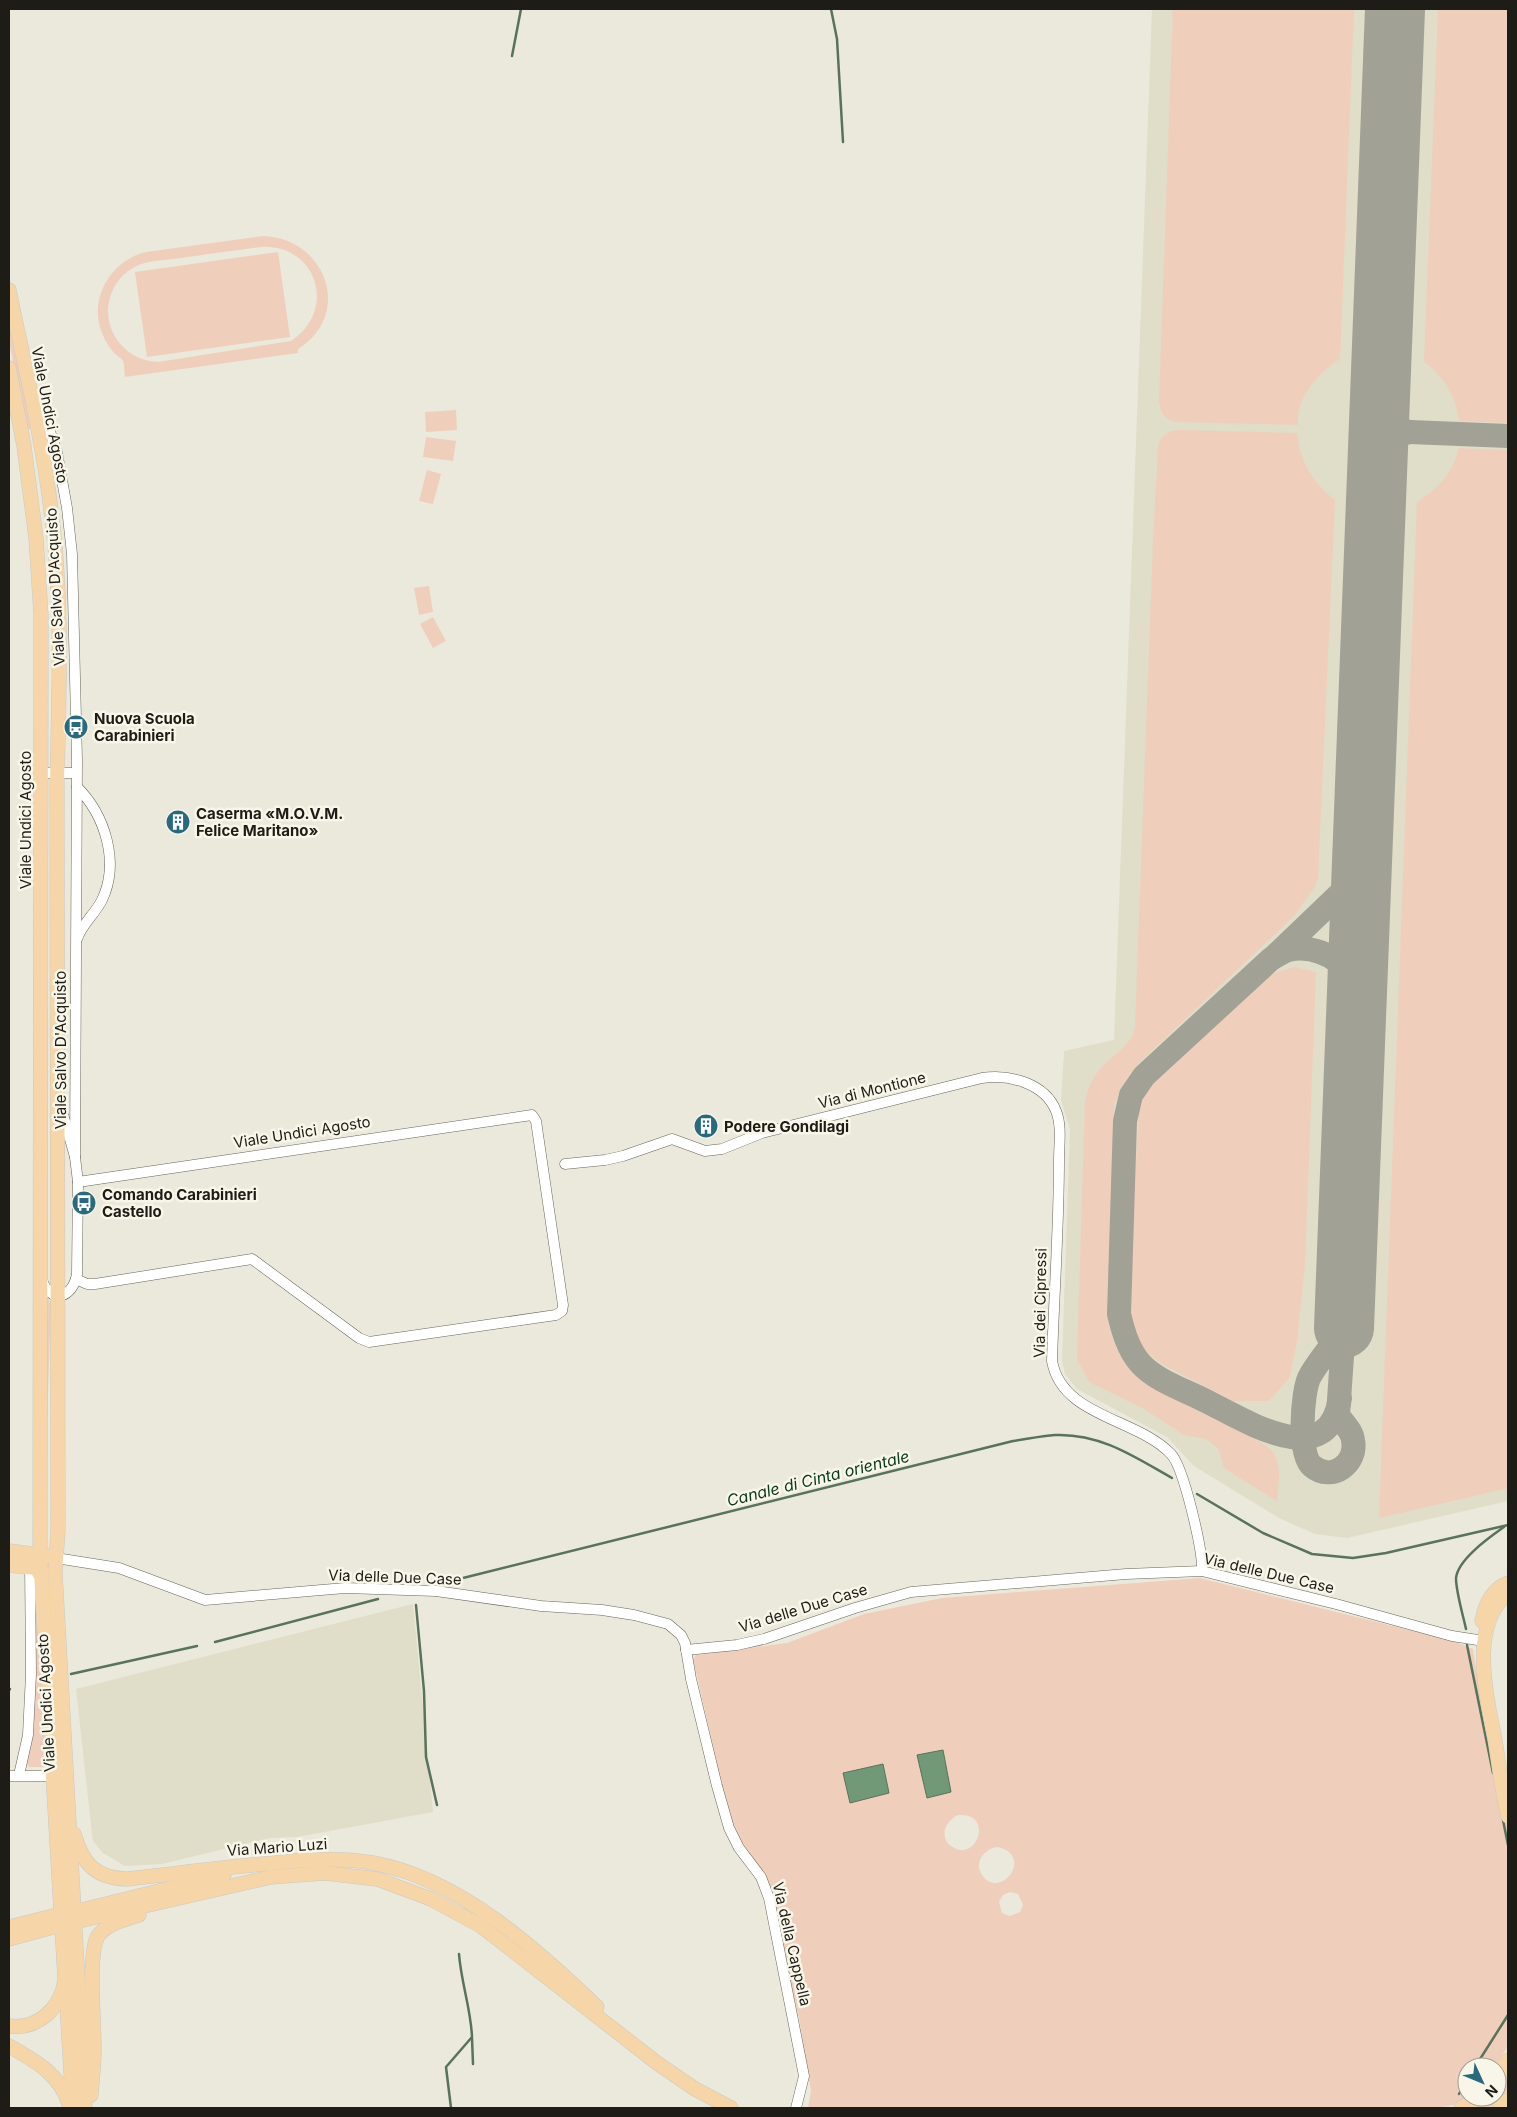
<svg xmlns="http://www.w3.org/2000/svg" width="1517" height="2117" font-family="Inter,sans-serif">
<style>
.built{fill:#e0ddc8}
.green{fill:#f0cebc;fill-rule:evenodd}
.water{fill:#719877;stroke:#58735a}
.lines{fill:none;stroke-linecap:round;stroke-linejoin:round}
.stream{stroke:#58735a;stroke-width:2.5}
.taxiway{stroke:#a2a196;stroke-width:24}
.runway{stroke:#a2a196;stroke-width:60}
.minor-casing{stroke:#67665a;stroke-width:11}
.major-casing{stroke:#c9c9c7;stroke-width:15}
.minor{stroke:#fff;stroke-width:10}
.major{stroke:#f6d6a8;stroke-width:14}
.labels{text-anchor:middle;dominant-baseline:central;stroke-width:5;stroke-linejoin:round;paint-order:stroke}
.street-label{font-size:15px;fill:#1d1c17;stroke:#f8f6e8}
.poi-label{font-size:15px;font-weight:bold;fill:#1d1c17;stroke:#f8f6e8;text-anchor:start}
.water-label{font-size:16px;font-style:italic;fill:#093918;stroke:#f8f6e8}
</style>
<rect width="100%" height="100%" fill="#ebe9db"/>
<!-- built -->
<g class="built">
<polygon points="1152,9 1508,9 1508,1501 1347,1538 1315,1534 1279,1518 1194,1466 1167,1437 1077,1389 1065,1374 1062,1361 1070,1129 1061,1100 1064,1051 1114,1040"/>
<polygon points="413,1604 433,1812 297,1837 269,1838 162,1864 125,1866 103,1853 93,1841 91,1825 76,1689"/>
</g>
<!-- green -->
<g class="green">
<path d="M 1173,9 L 1354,9 L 1340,359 C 1318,373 1296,397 1298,425 L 1175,422 C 1164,418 1161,414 1159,402 Z"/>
<path d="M 1438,9 L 1508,9 L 1508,423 L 1459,421 C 1456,396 1445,377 1424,362 Z"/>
<path d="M 264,236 C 327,239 353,315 298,349 L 298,353 L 125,377 C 124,373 125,365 123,361 C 122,358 117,356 114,353 C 109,347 105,341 102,333 C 88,299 111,260 146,252 ZM 260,247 C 317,243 338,310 291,341 L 158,362 C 139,361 124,352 114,335 C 100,309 112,276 139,265 C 152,260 167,260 181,258 C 207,254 234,251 260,247 Z"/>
<polygon points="278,252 290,337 147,357 135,272"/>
<polygon points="9,313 33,428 27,430 9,342"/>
<polygon points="456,410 457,430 426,432 425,412"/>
<path d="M 1180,430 L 1297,433 C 1300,462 1313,483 1335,500 L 1318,876 L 1316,885 L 1294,916 L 1142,1060 C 1129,1074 1120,1088 1114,1105 L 1108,1319 C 1113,1346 1122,1366 1145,1381 L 1264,1444 C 1285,1459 1278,1478 1277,1501 L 1224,1468 L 1218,1448 L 1206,1439 L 1184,1435 L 1144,1409 L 1089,1382 L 1077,1359 L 1085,1101 C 1088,1089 1092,1079 1100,1069 C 1112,1055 1132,1046 1135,1027 L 1153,543 L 1158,446 C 1162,434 1168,431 1180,430 Z"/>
<polygon points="426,437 456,441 453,461 423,457"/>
<path d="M 1459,448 L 1508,450 L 1508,1488 L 1379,1518 L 1417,502 C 1439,489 1452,473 1459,448 Z"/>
<polygon points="427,470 441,474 433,504 419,501"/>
<polygon points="429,586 433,612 419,615 414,588"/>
<polygon points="433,617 446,641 433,648 420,624"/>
<polygon points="1294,967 1316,972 1305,1263 1297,1341 1290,1377 1269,1401 1233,1401 1162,1364 1146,1352 1138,1341 1130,1318 1128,1302 1139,1111 1146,1091 1152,1084 1272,974"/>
<polygon points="46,1295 51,1304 47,1422 47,1507 45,1507"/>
<polygon points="34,1570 45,1766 44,1767 29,1767 26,1763 32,1695 36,1688 33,1613"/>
<path d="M 1200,1578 L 1453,1641 L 1473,1649 L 1482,1706 L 1508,1828 L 1508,2046 L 1495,2067 L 1467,2067 L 1467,2097 C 1456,2110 1428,2107 1413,2108 L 808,2108 L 811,2091 L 799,2018 L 767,1880 L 762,1870 L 746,1853 L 731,1824 L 693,1659 L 696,1655 L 787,1643 L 864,1614 L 942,1598 ZM 958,1815 C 995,1812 977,1865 951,1846 C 939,1837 945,1821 958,1815 ZM 998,1847 C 1035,1856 1000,1901 982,1875 C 973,1862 985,1848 998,1847 ZM 1010,1892 L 1018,1894 L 1023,1905 L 1020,1912 L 1010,1916 L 1002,1913 L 999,1902 L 1003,1895 Z"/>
<polygon points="1508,2067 1508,2092 1507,2095 1489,2108 1469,2108 1486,2097 1497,2097 1497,2085"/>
</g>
<!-- water -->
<g class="water">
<polygon points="943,1750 951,1792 927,1798 917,1755"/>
<polygon points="883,1764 889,1793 850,1803 843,1773"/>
</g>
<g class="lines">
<!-- stream -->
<g class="stream">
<polyline points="831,9 837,39 843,142"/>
<polyline points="512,56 521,9"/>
<polyline points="1197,1494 1263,1533 1312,1554 1353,1558 1386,1553 1508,1525"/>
<path d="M 463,1578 L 1013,1441 C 1027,1439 1041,1436 1055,1435 C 1100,1433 1135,1457 1172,1478"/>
<polyline points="416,1605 424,1691 426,1757 437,1805"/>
<path d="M 1466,1629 C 1463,1615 1456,1592 1456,1578 C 1458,1559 1490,1537 1504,1527"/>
<polyline points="215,1642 378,1599"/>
<polyline points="1467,1645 1493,1773"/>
<polyline points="71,1674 197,1646"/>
<polyline points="9,1690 10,1689"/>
<polyline points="1503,1820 1508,1845"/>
<polyline points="472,2038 473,2064"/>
<polyline points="1475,2067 1508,2015"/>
<polyline points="1459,2094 1467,2080"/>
<path d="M 451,2108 L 446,2067 L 472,2037 C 471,2009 461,1982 459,1954"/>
</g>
<!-- taxiway -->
<g class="taxiway">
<polyline points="1410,432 1508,436"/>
<path d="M 1378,462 C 1385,443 1389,436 1410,432 C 1393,429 1387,420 1380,405"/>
<polyline points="1276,955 1344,890 1357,865 1363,823"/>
<path d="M 1344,1328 L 1338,1414 C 1342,1423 1352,1430 1353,1440 C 1358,1463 1332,1483 1312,1466 C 1298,1454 1302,1394 1309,1378 C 1317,1362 1331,1349 1338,1333 C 1344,1319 1344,1302 1345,1287"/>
<path d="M 1340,1398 C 1328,1474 1246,1421 1206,1401 C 1185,1390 1156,1381 1140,1363 C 1128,1349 1123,1331 1119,1314 L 1125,1121 L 1131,1095 L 1144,1076 L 1271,959 C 1276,956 1282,952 1288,950 C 1309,945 1336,954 1347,973 C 1351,980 1353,988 1357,995"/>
</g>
<!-- runway -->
<polyline class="runway" points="1344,1328 1395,9"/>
<defs>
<g id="minor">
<polyline points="38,397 57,452 67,508 72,554 77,760 75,1157"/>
<polyline points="42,773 76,773"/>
<path d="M 77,787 C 105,815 120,862 102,900 C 95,914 82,924 77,939"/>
<path d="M 565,1164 L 605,1160 L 623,1156 L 672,1139 L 705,1151 L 722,1149 L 762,1133 L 982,1078 C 1009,1074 1045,1083 1056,1111 C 1062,1125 1059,1145 1059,1160 C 1059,1227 1054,1294 1052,1361 C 1062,1417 1137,1418 1171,1454 C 1184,1468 1203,1551 1202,1571"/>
<polyline points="76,1279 87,1284 95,1284 252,1259 359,1338 369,1342 556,1315 562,1311 563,1305 536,1121 532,1115 78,1182"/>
<path d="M 42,1280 C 51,1305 73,1298 77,1274 L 78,1182 L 75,1157 L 61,1107"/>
<polyline points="56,1558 119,1568 205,1600 345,1588 436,1591 541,1606 602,1610 634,1615 668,1624 681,1635 685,1643 691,1679 717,1786 729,1828 739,1848 761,1877 769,1898 804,2076 796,2108"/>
<polyline points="686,1650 737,1645 764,1639 855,1608 911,1592 1126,1574 1202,1571 1336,1604 1452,1636 1484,1641"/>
<polyline points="19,1775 28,1735 31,1674 30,1562"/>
<polyline points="9,1776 54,1776"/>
</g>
<g id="major">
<path d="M 9,290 C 24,363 42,436 51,510 C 63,600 59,692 57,782 L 58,1531 L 55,1572 L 85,2108"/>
<path d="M 9,368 L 24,446 L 36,538 L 41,615 L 40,1555 L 65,1980 C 61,2008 38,2030 9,2026"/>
<polyline points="9,1551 48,1556"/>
<polyline points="9,1565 36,1568 40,1574"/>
<path d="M 1508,1593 C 1468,1626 1487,1697 1495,1740 C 1499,1765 1502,1791 1508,1816"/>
<path d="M 1482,1621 C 1485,1605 1492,1589 1508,1583"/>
<path d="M 74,1834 C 83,1864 95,1878 127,1879 C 173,1874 218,1868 263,1864 C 300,1860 336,1857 373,1863 C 458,1878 537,1949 597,2007"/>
<polyline points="82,1910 224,1875"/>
<polyline points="83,1920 271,1877 325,1873 377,1879 431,1899 481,1926 657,2063 695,2089 731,2108"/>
<polyline points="9,1927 53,1916"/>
<polyline points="9,1939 53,1927"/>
<polyline points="66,1988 73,2108"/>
<path d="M 9,2046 C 35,2061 60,2074 69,2104"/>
<polyline points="1497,2077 1508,2060"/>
<path d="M 91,2095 C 92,2080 94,2066 94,2052 C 95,2028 87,1954 98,1936 C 107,1923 125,1920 139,1915"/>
<polyline points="1461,2108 1480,2097"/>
<polyline points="1499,2108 1508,2100"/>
</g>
</defs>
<!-- minor casing -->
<use href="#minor" class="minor-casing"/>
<!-- major casing -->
<use href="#major" class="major-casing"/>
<!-- minor -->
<use href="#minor" class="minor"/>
<!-- major -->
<use href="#major" class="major"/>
</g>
<!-- icons -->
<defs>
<symbol id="bus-disc" viewBox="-11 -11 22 22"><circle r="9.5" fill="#29697e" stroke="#f8f6e8"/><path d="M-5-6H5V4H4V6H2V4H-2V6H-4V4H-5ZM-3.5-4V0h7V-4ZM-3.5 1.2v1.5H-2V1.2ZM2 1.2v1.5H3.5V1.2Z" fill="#fff"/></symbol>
<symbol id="building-disc" viewBox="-11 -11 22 22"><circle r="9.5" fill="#29697e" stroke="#f8f6e8"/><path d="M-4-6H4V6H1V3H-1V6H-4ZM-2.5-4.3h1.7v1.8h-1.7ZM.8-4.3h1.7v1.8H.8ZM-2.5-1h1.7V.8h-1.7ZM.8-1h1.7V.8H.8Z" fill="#fff"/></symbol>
</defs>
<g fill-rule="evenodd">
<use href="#bus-disc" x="62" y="713" width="28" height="28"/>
<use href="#building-disc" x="164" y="808" width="28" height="28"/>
<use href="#building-disc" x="692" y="1112" width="28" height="28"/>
<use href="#bus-disc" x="70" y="1189" width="28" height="28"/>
</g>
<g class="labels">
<!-- street labels -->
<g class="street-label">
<text transform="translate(50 415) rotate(79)">Viale Undici Agosto</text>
<text transform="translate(55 587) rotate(-93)">Viale Salvo D'Acquisto</text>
<text transform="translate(25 820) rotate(-90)">Viale Undici Agosto</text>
<text transform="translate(60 1050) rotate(-90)">Viale Salvo D'Acquisto</text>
<text transform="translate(872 1090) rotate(-14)">Via di Montione</text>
<text transform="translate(302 1132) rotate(-9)">Viale Undici Agosto</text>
<text transform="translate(1040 1303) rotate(-89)">Via dei Cipressi</text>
<text transform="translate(1269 1573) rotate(13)">Via delle Due Case</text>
<text transform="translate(395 1577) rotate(2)">Via delle Due Case</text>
<text transform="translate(803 1608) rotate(-17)">Via delle Due Case</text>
<text transform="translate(46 1703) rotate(-93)">Viale Undici Agosto</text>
<text transform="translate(277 1847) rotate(-4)">Via Mario Luzi</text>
<text transform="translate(792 1944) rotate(77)">Via della Cappella</text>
</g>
<!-- poi labels -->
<g class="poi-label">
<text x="94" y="718">Nuova Scuola<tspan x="94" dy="17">Carabinieri</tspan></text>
<text x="196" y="813">Caserma «M.O.V.M.<tspan x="196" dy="17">Felice Maritano»</tspan></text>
<text x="724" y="1126">Podere Gondilagi</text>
<text x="102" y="1194">Comando Carabinieri<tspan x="102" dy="17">Castello</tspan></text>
</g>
<!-- water labels -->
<g class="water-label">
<text transform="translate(818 1478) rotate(-14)">Canale di Cinta orientale</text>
</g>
</g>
<!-- border -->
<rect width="1517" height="2117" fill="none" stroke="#1d1c17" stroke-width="20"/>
<!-- north arrow -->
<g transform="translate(1482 2082) rotate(134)"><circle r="24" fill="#f8f6e8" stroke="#a09f94"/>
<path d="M0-4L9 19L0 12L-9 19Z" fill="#29697e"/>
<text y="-8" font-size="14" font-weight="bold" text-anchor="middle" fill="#1d1c17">N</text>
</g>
</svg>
